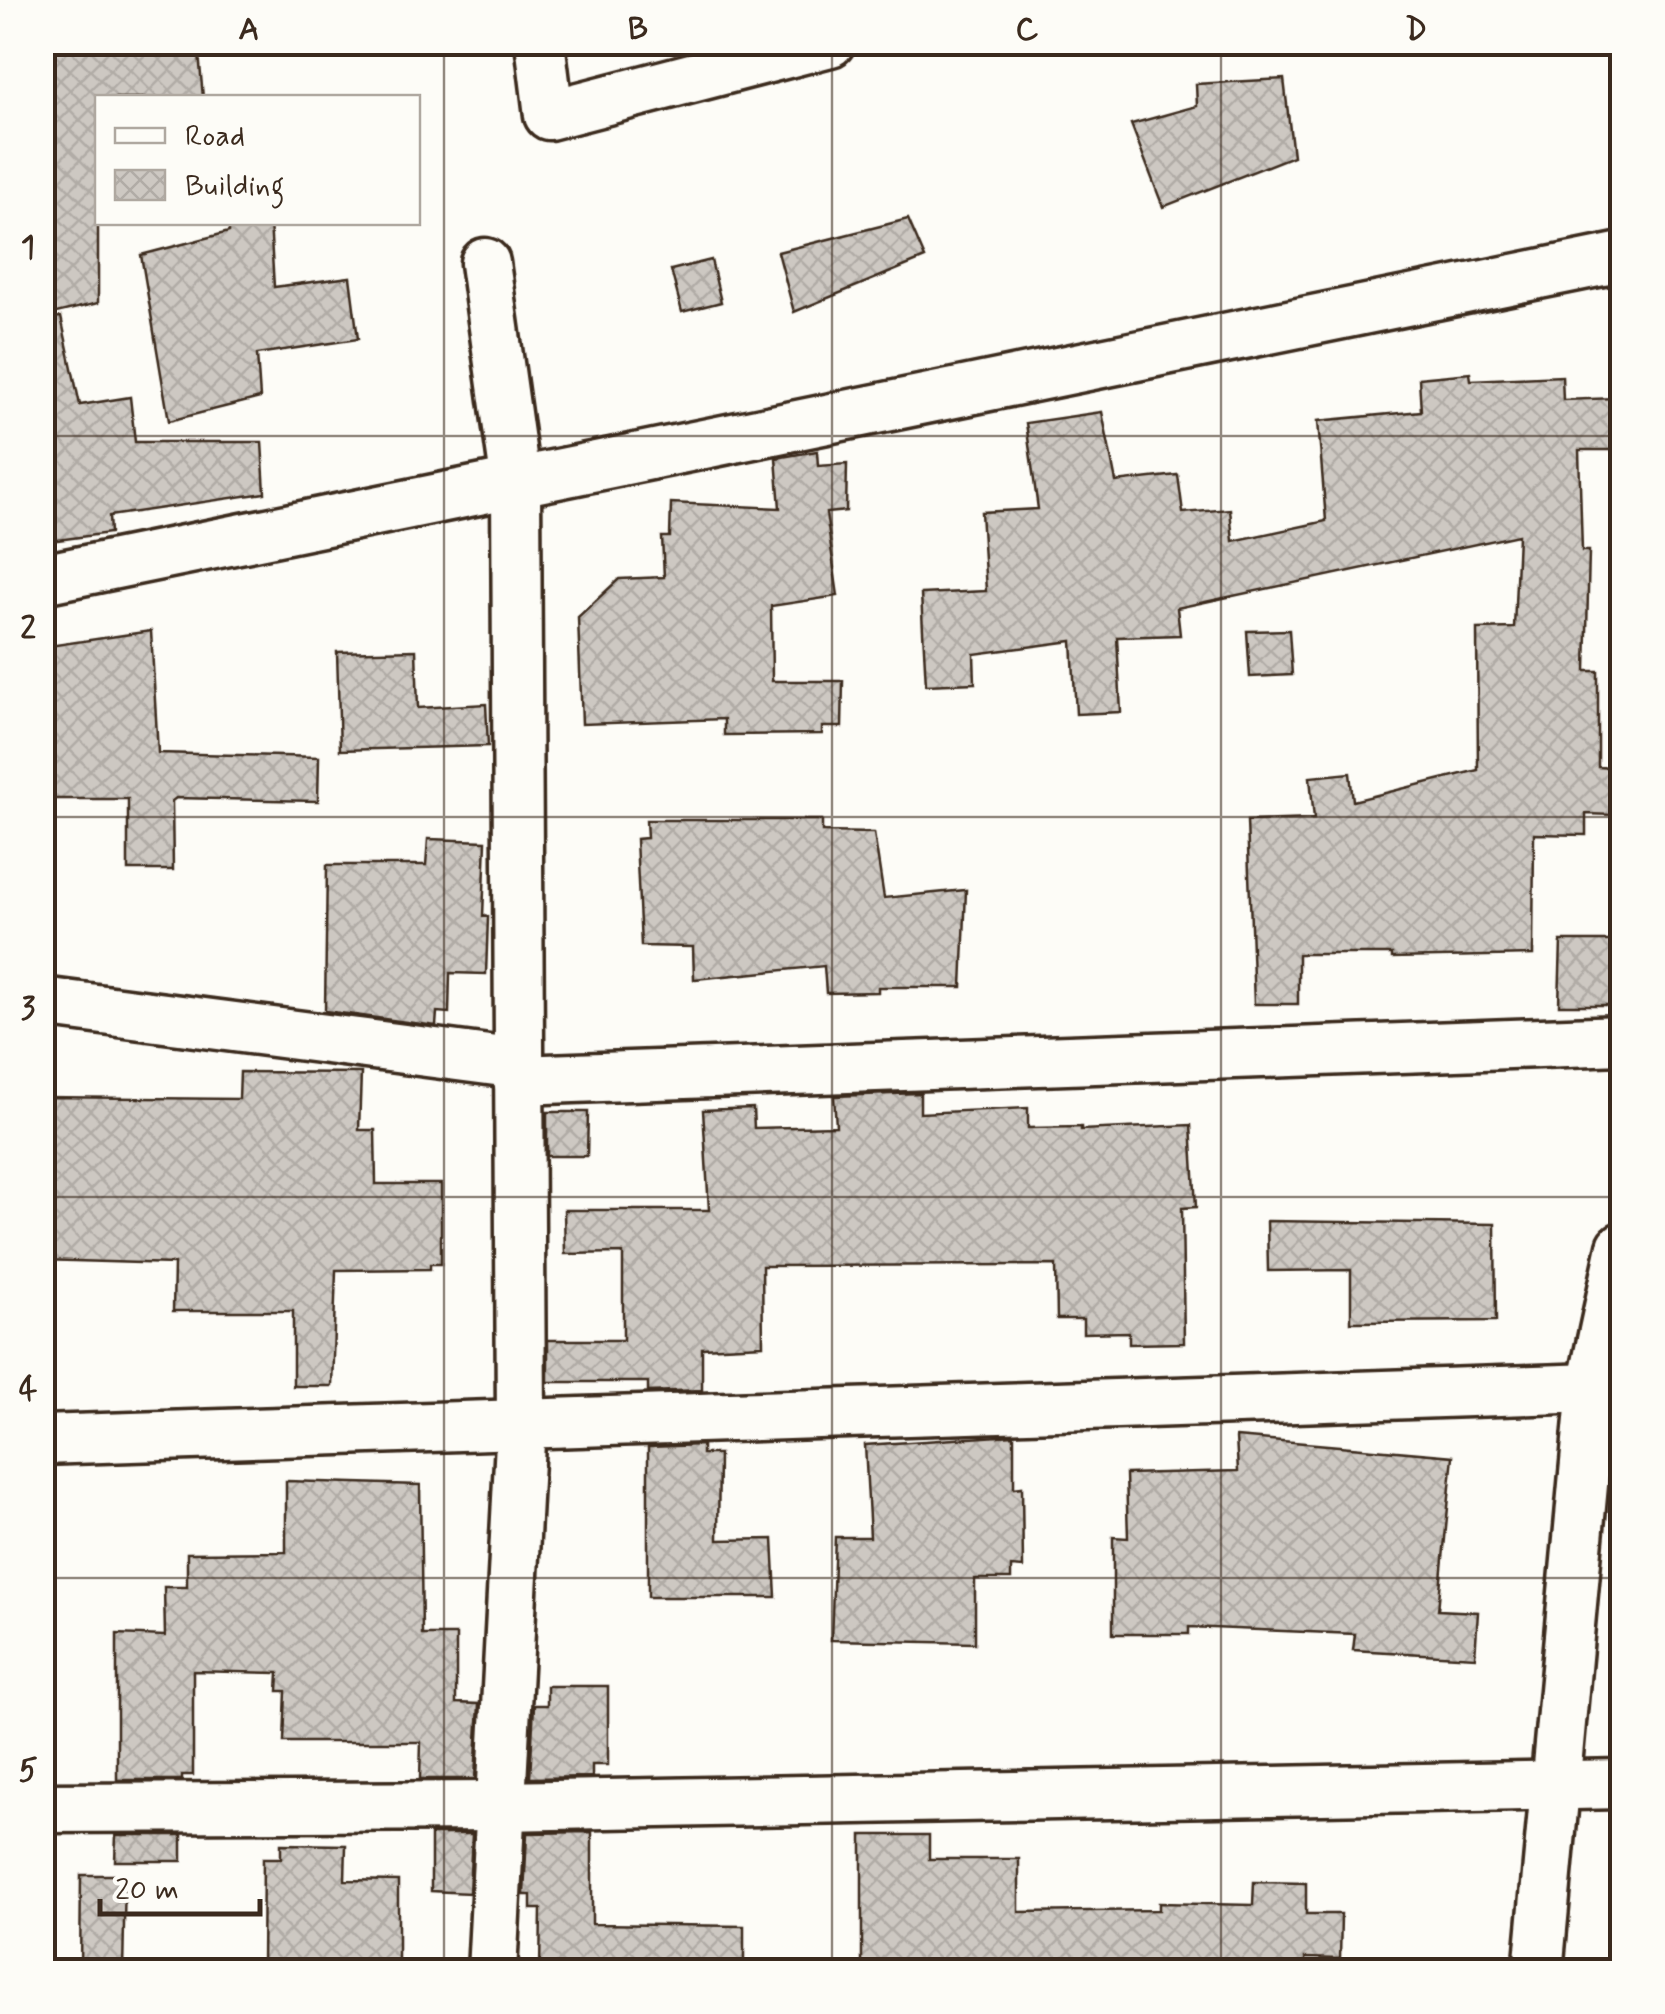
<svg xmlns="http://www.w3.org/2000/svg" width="1665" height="2014" font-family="Mynerve,sans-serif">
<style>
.building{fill:url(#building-cross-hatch);stroke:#3b2a1e;stroke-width:2.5}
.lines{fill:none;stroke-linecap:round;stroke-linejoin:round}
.street-casing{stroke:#3b2a1e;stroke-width:55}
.street{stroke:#fdfcf7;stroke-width:48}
.grid{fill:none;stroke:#3b2a1e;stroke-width:2.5;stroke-opacity:0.55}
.neatline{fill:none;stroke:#3b2a1e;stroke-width:4}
.grid-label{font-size:32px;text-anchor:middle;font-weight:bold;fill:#3b2a1e}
</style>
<defs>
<pattern id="building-cross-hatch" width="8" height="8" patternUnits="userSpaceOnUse" patternTransform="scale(2.5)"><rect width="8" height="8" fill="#cdc8c2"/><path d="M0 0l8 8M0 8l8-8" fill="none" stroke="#b1aca6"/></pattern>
</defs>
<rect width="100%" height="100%" fill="#fdfcf7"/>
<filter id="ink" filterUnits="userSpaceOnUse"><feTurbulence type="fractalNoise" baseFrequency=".01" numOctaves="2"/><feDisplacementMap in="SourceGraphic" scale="20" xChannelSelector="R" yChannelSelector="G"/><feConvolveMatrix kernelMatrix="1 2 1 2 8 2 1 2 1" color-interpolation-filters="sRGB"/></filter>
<g filter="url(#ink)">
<!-- building -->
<g class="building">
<polygon points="115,42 198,42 203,98 98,98 98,303 48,315 43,174 52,174 42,48"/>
<polygon points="1284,79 1293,156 1163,207 1131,124 1197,106 1196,84"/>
<polygon points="908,219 925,258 794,312 778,252"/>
<polygon points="229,222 270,222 274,287 350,277 358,339 257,354 260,398 169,421 141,255 229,232"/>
<polygon points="711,260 721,302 682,312 671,270"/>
<polygon points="61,317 80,405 130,397 135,442 262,442 265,493 109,516 110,533 42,542 42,319"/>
<polygon points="1470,373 1471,380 1562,376 1563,400 1616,398 1618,450 1579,450 1582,551 1589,551 1586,671 1598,671 1598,767 1614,768 1617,774 1614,815 1586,814 1586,835 1534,834 1533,955 1392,958 1392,954 1298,954 1298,1004 1254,1004 1247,821 1314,819 1310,777 1350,773 1353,801 1478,770 1477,629 1514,628 1518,535 1177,608 1180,635 1117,637 1121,712 1076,714 1072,641 974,654 975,683 926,685 921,594 986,591 981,512 1038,509 1026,423 1102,412 1116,482 1178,475 1183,513 1230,509 1233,541 1326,521 1318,421 1421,411 1419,378"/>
<polygon points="817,451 818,466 847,464 846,511 826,513 838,596 771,606 772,681 843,681 842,727 822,727 822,734 724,735 724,719 582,724 578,617 619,579 664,577 662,537 670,537 671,503 780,508 776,458"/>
<polygon points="1289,630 1292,675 1250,677 1247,631"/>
<polygon points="151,631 158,753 319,757 318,801 176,798 172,801 173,870 128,870 128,799 42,799 42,647"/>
<polygon points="416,650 418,708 486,704 488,746 340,750 337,652"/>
<polygon points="646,820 822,820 822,832 874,833 884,898 966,890 962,987 878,987 878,992 826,993 824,966 694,979 693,947 641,946 636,839 647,838"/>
<polygon points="428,839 486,841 483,916 488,917 486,974 450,973 449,1013 437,1012 436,1026 325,1011 327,865 426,865"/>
<polygon points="1561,941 1620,941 1618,1005 1559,1005"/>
<polygon points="240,1072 361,1073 359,1130 375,1130 376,1184 441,1184 441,1264 430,1264 430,1269 336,1270 332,1386 293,1386 293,1311 173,1311 174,1264 42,1260 42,1097 239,1099"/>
<polygon points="920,1093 920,1113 1028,1108 1028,1128 1081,1127 1081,1130 1191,1125 1196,1207 1182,1208 1184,1343 1129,1344 1129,1332 1083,1333 1083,1319 1057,1319 1056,1265 762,1266 763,1345 702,1348 702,1390 648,1392 648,1382 548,1382 548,1340 623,1340 623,1253 565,1254 564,1210 709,1210 703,1110 753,1108 754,1128 836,1126 834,1096"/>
<polygon points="547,1112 588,1112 587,1156 547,1156"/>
<polygon points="1267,1221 1495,1224 1496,1321 1351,1322 1351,1270 1268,1271"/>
<polygon points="1014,1435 1014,1488 1022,1487 1023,1568 1011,1567 1011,1579 975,1579 975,1643 831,1640 835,1537 870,1537 865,1445"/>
<polygon points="1236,1437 1453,1456 1438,1610 1478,1612 1475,1657 1353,1650 1355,1634 1189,1627 1189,1634 1113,1634 1113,1537 1128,1538 1126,1474 1238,1471"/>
<polygon points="702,1445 702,1454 719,1454 718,1540 773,1539 776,1597 648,1597 648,1447"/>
<polygon points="286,1481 420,1485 422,1635 456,1635 456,1703 479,1704 475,1779 420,1779 421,1742 284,1742 286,1691 278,1691 279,1673 193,1671 193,1775 182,1775 182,1780 117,1780 117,1634 165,1636 164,1587 187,1587 187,1553 286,1552"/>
<polygon points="547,1686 608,1686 608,1765 592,1765 592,1777 530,1778 534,1705 547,1705"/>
<polygon points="592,1832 592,1924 744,1926 744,1972 540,1972 541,1909 531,1909 531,1895 524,1895 527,1833"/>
<polygon points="431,1834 472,1834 469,1893 431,1891"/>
<polygon points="116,1835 182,1835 182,1861 115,1861"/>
<polygon points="862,1835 929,1835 929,1859 1019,1859 1019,1912 1159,1910 1159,1903 1253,1905 1254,1882 1306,1883 1306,1914 1341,1914 1340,1959 1305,1958 1305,1972 862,1972"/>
<polygon points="281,1844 346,1845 345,1880 398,1881 398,1969 262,1968 263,1858 281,1858"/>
<polygon points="81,1875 125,1875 123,1972 80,1972"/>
</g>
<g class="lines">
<defs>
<g id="street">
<polyline points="540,42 549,115 830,42"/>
<polyline points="485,263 516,485 521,1423 492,1972"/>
<polyline points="42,579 1622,257"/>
<polyline points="42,1002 519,1064"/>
<polyline points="518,1080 1622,1040"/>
<polyline points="42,1440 1622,1387"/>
<polyline points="42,1808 502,1806 1622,1784"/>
<polyline points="1538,1972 1592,1387 1622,1247"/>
</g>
</defs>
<!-- street casing -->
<use href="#street" class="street-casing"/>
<!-- street -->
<use href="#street" class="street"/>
</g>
</g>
<!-- grid -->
<path class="grid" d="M 444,42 L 444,1972M 832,42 L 832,1972M 1221,42 L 1221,1972M 42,436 L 1622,436M 42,817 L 1622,817M 42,1197 L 1622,1197M 42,1578 L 1622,1578"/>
<!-- margin -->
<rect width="1665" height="2014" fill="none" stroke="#fdfcf7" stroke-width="110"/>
<!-- legend -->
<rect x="95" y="95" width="325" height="130" fill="#fdfcf7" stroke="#afa8a0" stroke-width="2.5"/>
<rect x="115" y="128" width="50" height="15" fill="#fdfcf7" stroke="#afa8a0" stroke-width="2.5"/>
<text x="185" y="145" font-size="30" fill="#3b2a1e">Road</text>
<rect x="115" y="170" width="50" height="30" fill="url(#building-cross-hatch)" stroke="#afa8a0" stroke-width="2.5"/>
<text x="185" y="195" font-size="30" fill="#3b2a1e">Building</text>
<!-- scale -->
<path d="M100 1899v15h160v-15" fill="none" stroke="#3b2a1e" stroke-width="5"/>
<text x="115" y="1899" font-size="30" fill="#3b2a1e" stroke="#fdfcf7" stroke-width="8" paint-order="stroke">20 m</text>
<rect x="55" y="55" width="1555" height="1904" class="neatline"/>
<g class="grid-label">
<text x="249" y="39">A</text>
<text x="638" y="39">B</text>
<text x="1027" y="39">C</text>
<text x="1416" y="39">D</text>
<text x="28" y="257">1</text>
<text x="28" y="638">2</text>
<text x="28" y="1018">3</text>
<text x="28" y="1399">4</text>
<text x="28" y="1780">5</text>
</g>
</svg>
